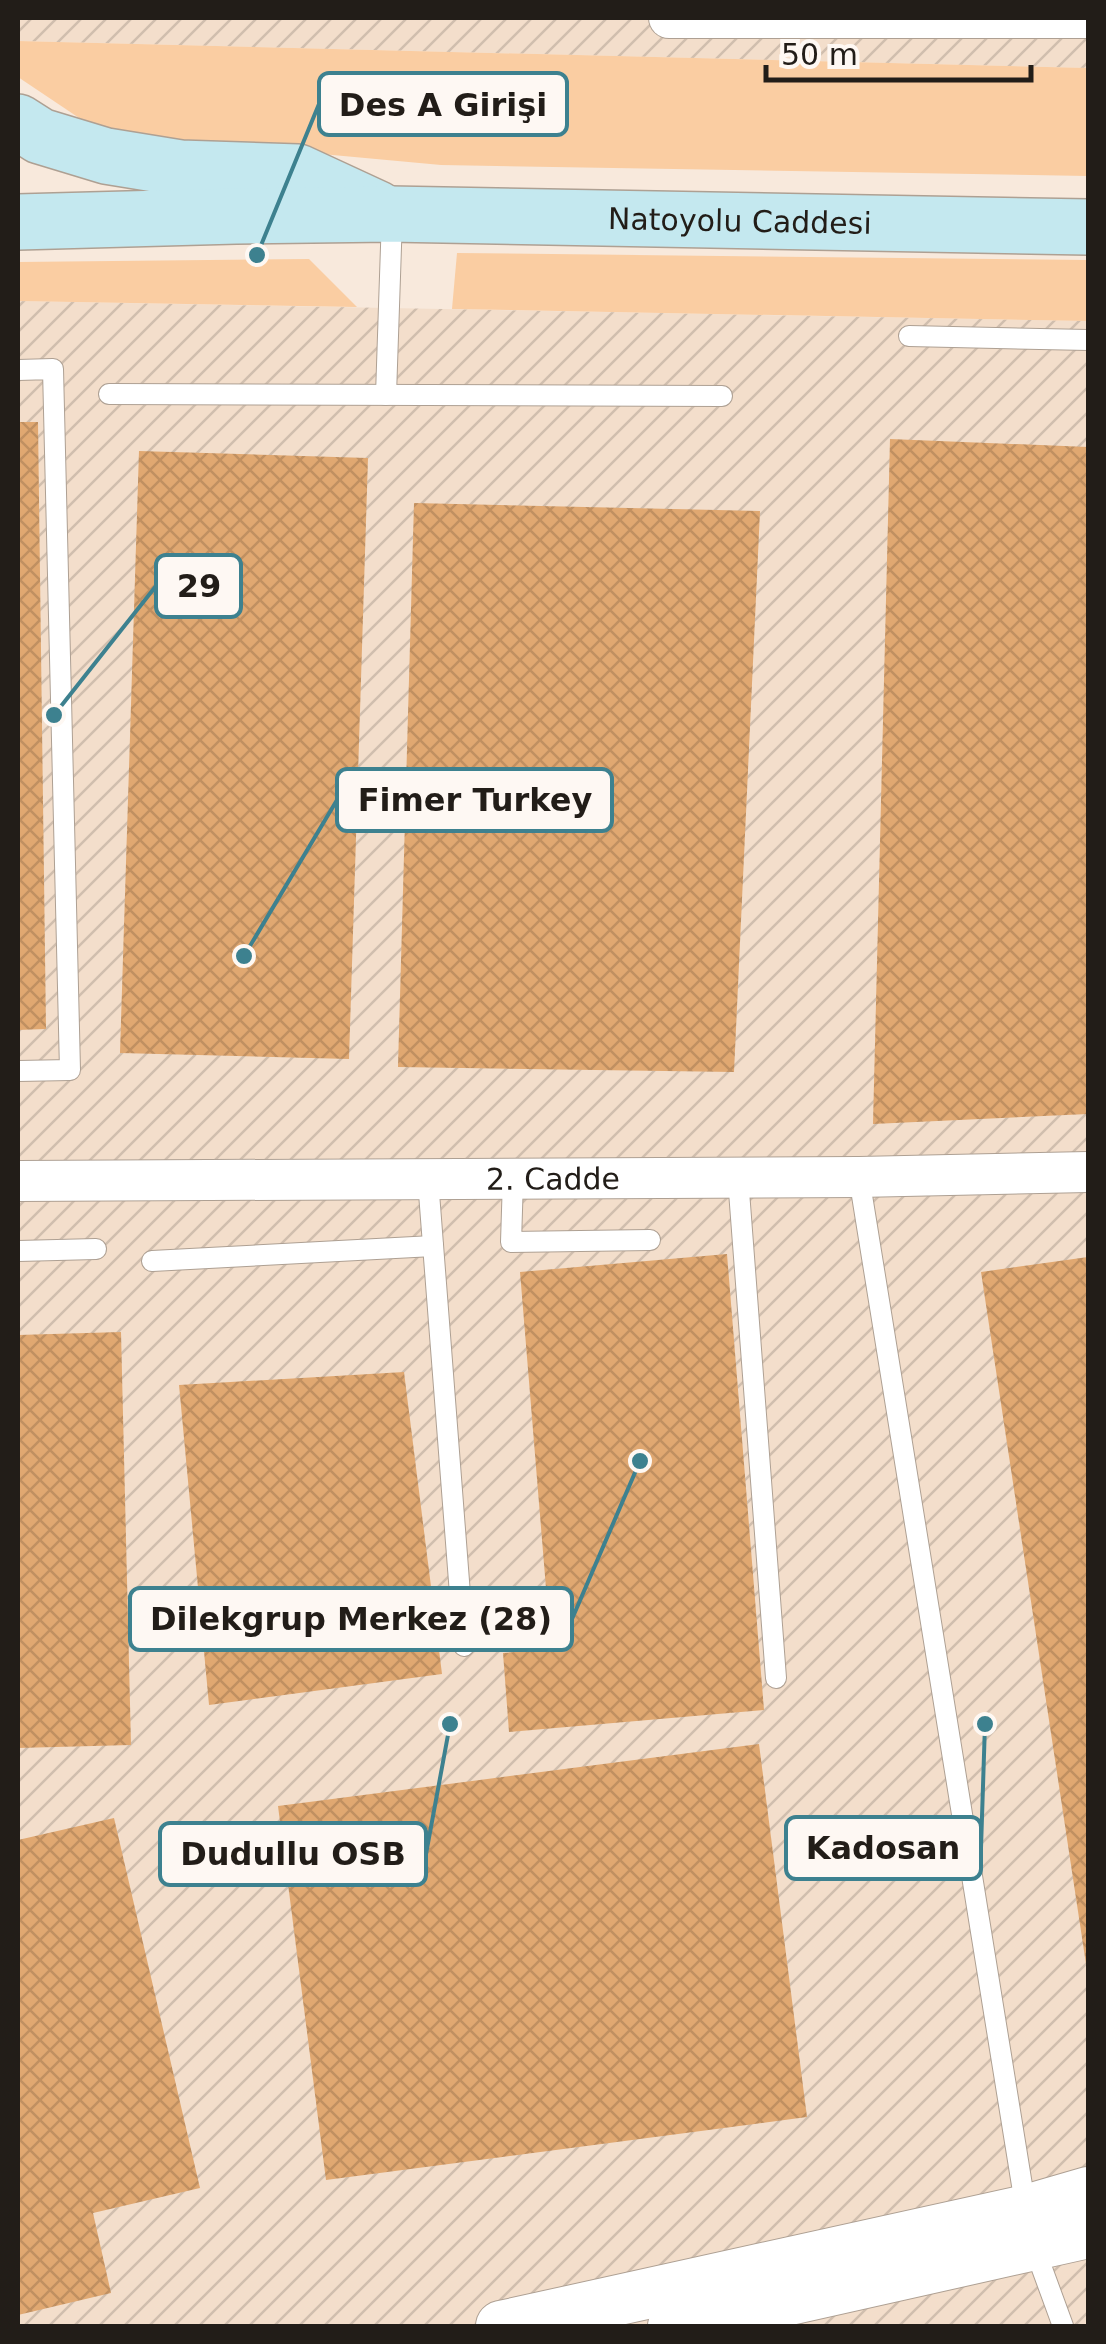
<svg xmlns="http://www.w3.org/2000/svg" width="1106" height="2344" font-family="'DejaVu Sans',sans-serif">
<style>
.industrial{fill:url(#industrial-furrows)}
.grass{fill:#facda2}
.building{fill:url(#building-cross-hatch)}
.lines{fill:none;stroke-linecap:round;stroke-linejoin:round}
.service-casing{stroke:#aea093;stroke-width:22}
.minor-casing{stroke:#aea093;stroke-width:42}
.tertiary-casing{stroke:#aea093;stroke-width:52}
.secondary-casing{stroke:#aea093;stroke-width:58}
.service{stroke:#fff;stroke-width:20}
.minor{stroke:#fff;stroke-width:40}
.tertiary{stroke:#fff;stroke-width:50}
.secondary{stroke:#c4e8ef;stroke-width:55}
.labels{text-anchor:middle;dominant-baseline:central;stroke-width:8;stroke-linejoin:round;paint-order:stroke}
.street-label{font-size:30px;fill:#221d18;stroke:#fef8f3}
.leader{fill:none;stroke:#3d818f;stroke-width:4}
.callout-dot{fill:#3d818f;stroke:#fef8f3;stroke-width:4}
.callout{fill:#fef8f3;stroke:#3d818f;stroke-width:4}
.callout-label{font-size:32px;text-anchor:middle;font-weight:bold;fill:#221d18}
</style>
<defs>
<pattern id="industrial-furrows" width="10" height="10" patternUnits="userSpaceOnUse" patternTransform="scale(2.5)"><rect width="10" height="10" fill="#f3decb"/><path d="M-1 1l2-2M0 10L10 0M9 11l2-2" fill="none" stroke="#d0beae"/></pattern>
<pattern id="building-cross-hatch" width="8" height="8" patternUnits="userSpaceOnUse" patternTransform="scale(2.5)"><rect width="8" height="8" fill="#e0a871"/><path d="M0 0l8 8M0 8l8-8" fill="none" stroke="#c09061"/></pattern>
</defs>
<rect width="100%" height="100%" fill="#f8e9dc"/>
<!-- industrial -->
<g class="industrial">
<polygon points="18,18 1088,18 1088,68 18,41"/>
<polygon points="18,301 1088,321 1088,2326 18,2326"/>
</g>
<!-- grass -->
<g class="grass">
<polygon points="18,41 1088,68 1088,176 441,165 103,134 18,77"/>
<polygon points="457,253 1088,260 1088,321 452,309"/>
<polygon points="309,259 357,307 18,301 18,262"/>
</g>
<!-- building -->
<g class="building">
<polygon points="18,422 38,422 46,1029 18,1030"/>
<polygon points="890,439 1088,447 1088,1114 873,1124"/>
<polygon points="139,451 368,458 349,1059 120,1053"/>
<polygon points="414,503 760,511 734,1072 398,1067"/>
<polygon points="727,1254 764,1710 509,1732 503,1653 551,1649 520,1272"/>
<polygon points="1088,1257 1088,1964 1086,1964 981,1272"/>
<polygon points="121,1332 131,1745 18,1748 18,1335"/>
<polygon points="404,1372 442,1674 209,1705 179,1385"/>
<polygon points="759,1744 807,2117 326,2180 278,1806"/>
<polygon points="114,1818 200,2188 93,2213 111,2293 18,2315 18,1840"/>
</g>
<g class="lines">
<defs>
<g id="service">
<polyline points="909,336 1088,340"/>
<polyline points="18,370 53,369 70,1070 18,1071"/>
<polyline points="109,394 722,396"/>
<polyline points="386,395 392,217"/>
<polyline points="859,1177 1026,2210"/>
<polyline points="738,1178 776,1678"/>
<polyline points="513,1179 511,1242 650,1240"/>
<polyline points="428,1180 464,1646"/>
<polyline points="18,1251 96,1249"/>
<polyline points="152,1261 433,1246"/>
<polyline points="1033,2244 1063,2326"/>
</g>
<g id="minor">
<polyline points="669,18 1088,18"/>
<path id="s1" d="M 18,1181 L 859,1177 L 1088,1172"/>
</g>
<g id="tertiary">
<polyline points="501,2326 1026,2210 1088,2192"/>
<polyline points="673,2326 1088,2233"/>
</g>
<g id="secondary">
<polyline points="18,122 40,136 106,156 180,168 298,172 378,209"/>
<path id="s2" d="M 18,222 L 236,216 L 390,214 L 1088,227"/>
</g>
</defs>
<!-- service casing -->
<use href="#service" class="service-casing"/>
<!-- minor casing -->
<use href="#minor" class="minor-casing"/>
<!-- tertiary casing -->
<use href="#tertiary" class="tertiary-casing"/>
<!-- secondary casing -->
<use href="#secondary" class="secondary-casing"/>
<!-- service -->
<use href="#service" class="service"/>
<!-- minor -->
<use href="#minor" class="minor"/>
<!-- tertiary -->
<use href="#tertiary" class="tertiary"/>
<!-- secondary -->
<use href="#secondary" class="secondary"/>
</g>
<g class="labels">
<!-- street labels -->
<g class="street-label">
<text stroke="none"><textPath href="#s2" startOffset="722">Natoyolu Caddesi</textPath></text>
<text stroke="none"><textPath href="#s1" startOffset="535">2. Cadde</textPath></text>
</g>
</g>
<!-- callouts -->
<path class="leader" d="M257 255L319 104M54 715L156 586M244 956L337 800M640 1461L572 1619M985 1724L981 1848M450 1724L426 1854"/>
<g class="callout-dot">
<circle cx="257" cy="255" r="10"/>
<circle cx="54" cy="715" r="10"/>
<circle cx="244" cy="956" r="10"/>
<circle cx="640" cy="1461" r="10"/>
<circle cx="985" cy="1724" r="10"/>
<circle cx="450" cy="1724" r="10"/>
</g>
<g class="callout">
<rect x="319" y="73" width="248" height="62" rx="10"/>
<rect x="156" y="555" width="85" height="62" rx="10"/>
<rect x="337" y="769" width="275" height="62" rx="10"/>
<rect x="130" y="1588" width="442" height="62" rx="10"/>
<rect x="786" y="1817" width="195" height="62" rx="10"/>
<rect x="160" y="1823" width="266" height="62" rx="10"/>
</g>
<g class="callout-label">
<text x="443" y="116">Des A Girişi</text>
<text x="199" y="597">29</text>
<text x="475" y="811">Fimer Turkey</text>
<text x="351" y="1630">Dilekgrup Merkez (28)</text>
<text x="883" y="1859">Kadosan</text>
<text x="293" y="1865">Dudullu OSB</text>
</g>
<!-- border -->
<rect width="1106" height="2344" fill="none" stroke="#221d18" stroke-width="40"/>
<!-- scale -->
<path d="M766 65v15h265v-15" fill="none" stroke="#221d18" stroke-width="5"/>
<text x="781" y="65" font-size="30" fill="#221d18" stroke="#fef8f3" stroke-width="8" paint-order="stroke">50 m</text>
</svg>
